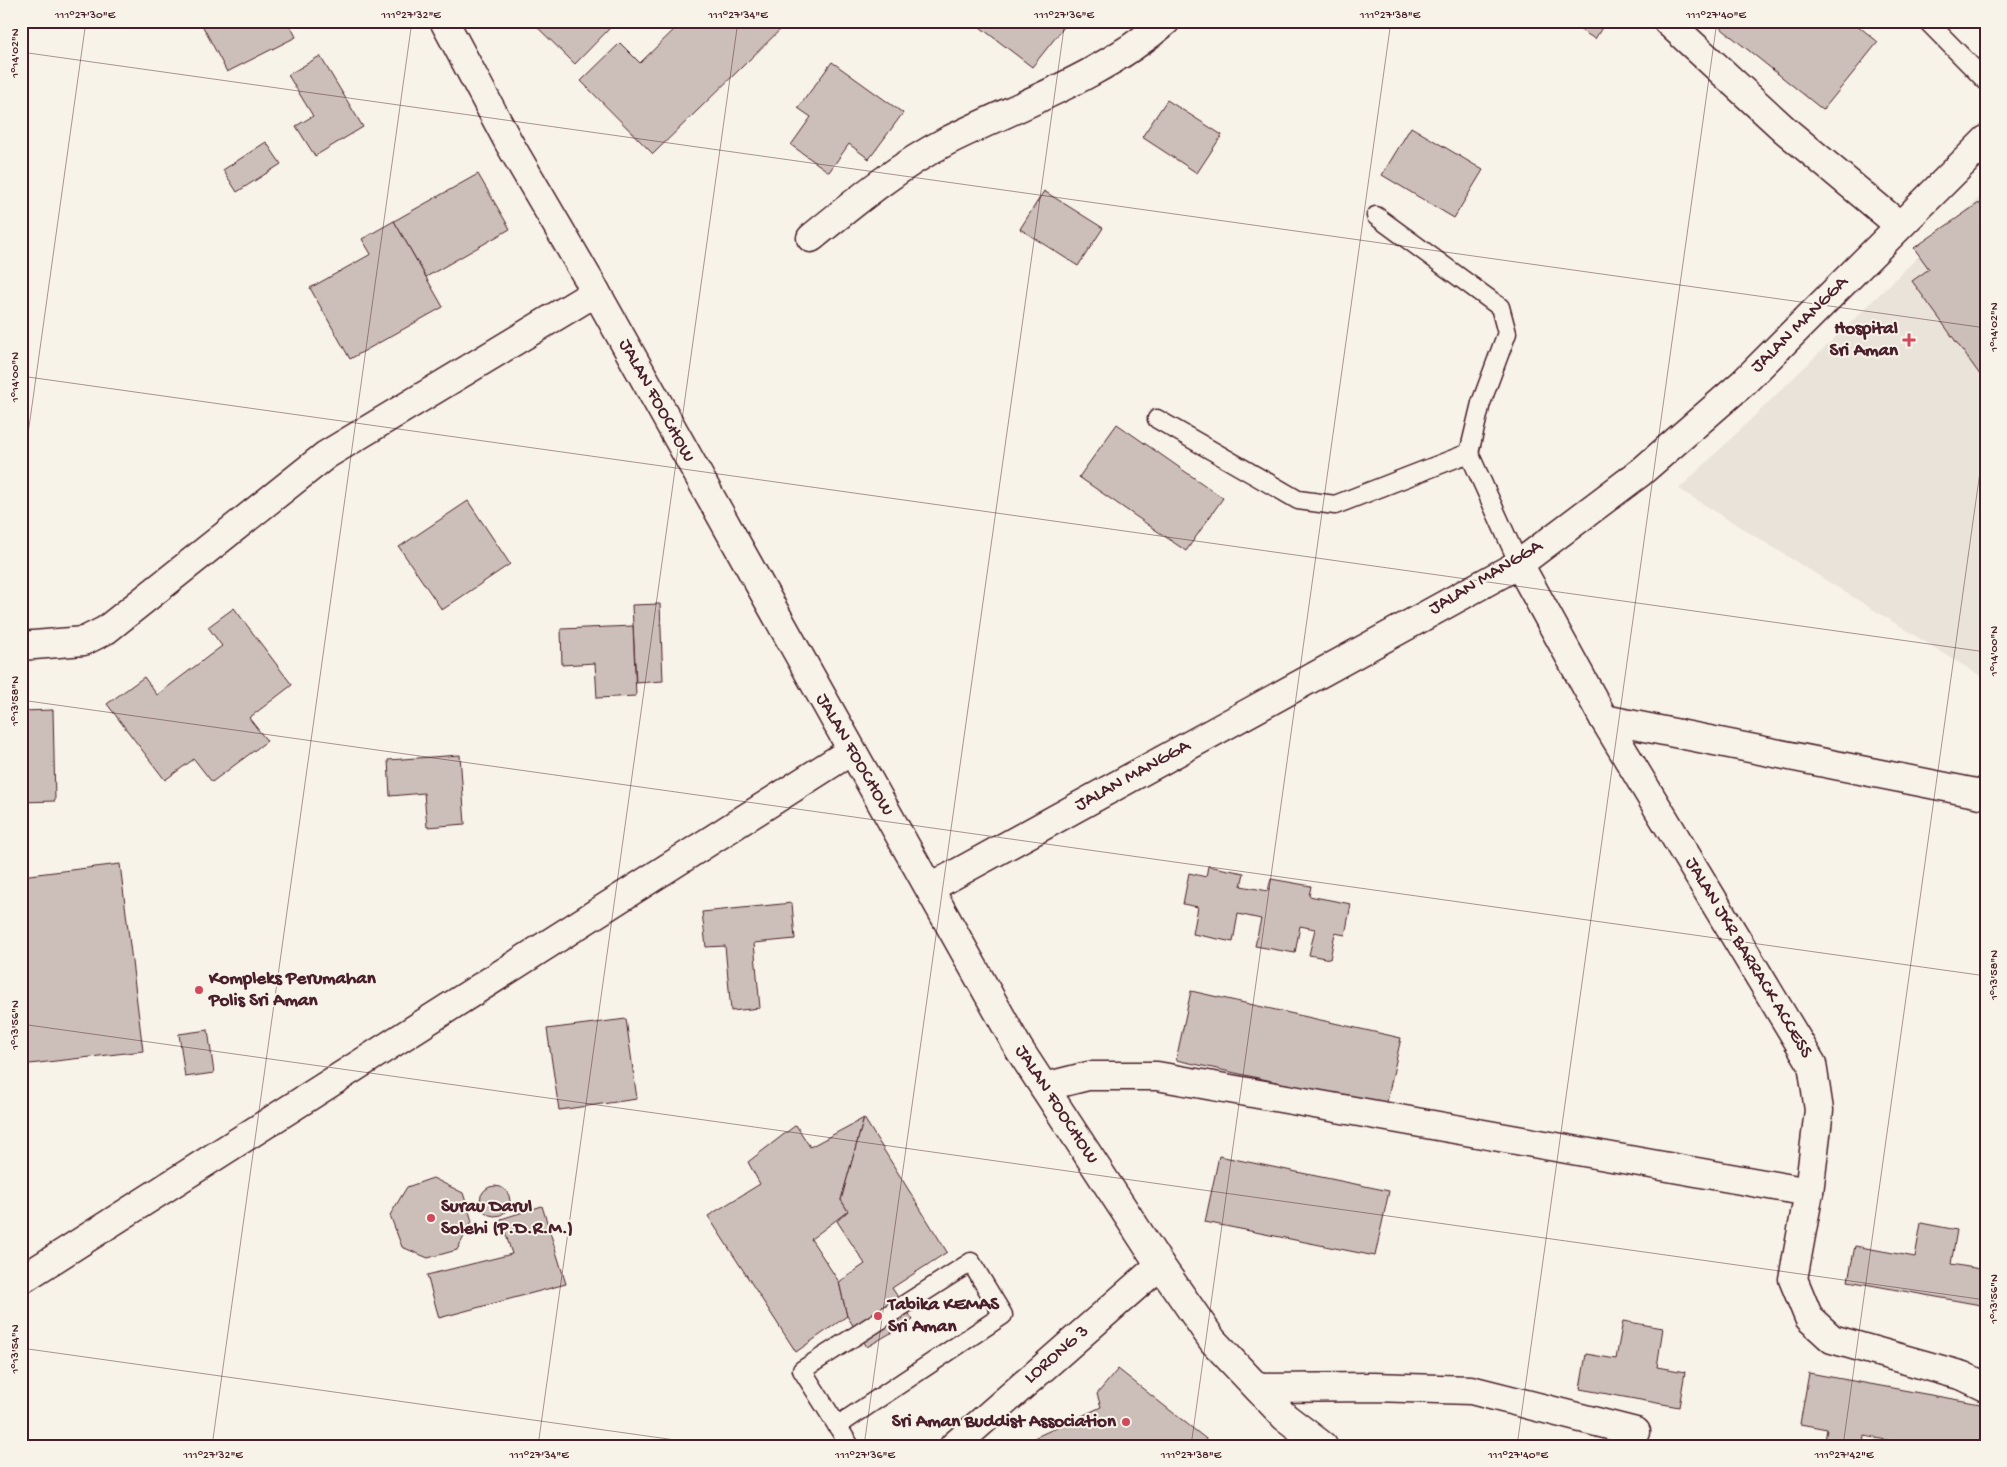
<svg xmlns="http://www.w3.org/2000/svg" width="2007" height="1467" font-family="'Gochi Hand',sans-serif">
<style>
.built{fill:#eae3da}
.building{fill:#ccbfb9;stroke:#4a1f2b}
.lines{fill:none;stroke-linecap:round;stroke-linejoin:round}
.service-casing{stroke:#4a1f2b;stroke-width:21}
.minor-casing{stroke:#4a1f2b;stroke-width:31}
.tertiary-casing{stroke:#4a1f2b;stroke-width:31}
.secondary-casing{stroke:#4a1f2b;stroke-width:31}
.service{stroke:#f7f3e8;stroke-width:18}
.minor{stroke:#f7f3e8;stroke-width:28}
.tertiary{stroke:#f7f3e8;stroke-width:28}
.secondary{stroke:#f7f3e8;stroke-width:28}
.ticks{fill:none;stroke:#4a1f2b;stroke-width:1;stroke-opacity:0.45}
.poi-dot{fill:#d1495b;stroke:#f7f3e8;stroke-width:2}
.labels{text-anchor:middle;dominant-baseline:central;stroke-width:4;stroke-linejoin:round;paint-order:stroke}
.street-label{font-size:19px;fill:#4a1f2b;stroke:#f7f3e8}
.poi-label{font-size:19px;font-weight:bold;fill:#4a1f2b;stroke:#f7f3e8;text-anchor:start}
.neatline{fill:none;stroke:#4a1f2b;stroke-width:2}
.ticks-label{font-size:12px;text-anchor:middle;fill:#4a1f2b}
</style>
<rect width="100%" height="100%" fill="#f7f3e8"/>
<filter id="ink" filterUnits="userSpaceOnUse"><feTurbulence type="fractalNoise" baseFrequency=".02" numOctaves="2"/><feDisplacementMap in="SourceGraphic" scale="10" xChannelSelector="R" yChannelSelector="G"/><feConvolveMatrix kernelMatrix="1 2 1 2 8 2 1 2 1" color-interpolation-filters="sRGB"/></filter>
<g filter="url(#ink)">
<!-- built -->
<polygon class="built" points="1986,191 1986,684 1982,677 1679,489"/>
<!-- building -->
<g class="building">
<polygon points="200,21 288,21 296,37 227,72"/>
<polygon points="531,21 603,21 610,28 575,64"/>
<polygon points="683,21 789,21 653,154 581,81 620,43 640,63"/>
<polygon points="978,21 1057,21 1064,27 1032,67 976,24"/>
<polygon points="1566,21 1606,21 1595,39"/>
<polygon points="1712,21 1852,21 1878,42 1823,110"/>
<polygon points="320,56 363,127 315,156 296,126 313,116 288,75"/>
<polygon points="832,62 903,113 869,159 849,144 829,172 791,145 811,117 798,108"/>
<polygon points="1167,100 1222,135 1197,173 1142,137"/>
<polygon points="1411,127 1483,170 1454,218 1382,175"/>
<polygon points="266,142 281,164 237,192 223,170"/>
<polygon points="478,174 510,229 426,277 394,221"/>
<polygon points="1044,191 1103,228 1078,266 1020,229"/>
<polygon points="1979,203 1986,213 1986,383 1912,281 1929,269 1914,248"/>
<polygon points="394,221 443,307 350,359 310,288 371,254 362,239"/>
<polygon points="1117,424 1223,498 1186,551 1079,477"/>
<polygon points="468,501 510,564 442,610 399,547"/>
<polygon points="660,604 663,681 636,683 632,605"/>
<polygon points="234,608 292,685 249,718 267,741 212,782 194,759 165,780 107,704 144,677 157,695 222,646 208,627"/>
<polygon points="633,626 636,696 597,698 595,663 562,665 561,629"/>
<polygon points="53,710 55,801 21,802 21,711"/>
<polygon points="460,755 465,824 427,827 424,793 390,796 388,760"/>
<polygon points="120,864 143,1051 21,1065 21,876"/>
<polygon points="1208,866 1244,873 1241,886 1268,891 1271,879 1311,886 1309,896 1351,904 1345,935 1335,933 1330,959 1309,955 1315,929 1300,926 1295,953 1255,946 1261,919 1238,914 1233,942 1193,934 1198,907 1183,904 1189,873 1206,877"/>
<polygon points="792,903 795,939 754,943 760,1008 731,1011 725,946 706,947 702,912"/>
<polygon points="1191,991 1401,1038 1386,1106 1176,1060"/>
<polygon points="626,1019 637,1099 559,1110 547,1029"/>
<polygon points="208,1030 214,1073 185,1077 179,1034"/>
<polygon points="864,1118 841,1200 848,1211 811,1239 839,1282 847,1316 796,1352 708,1216 760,1184 748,1162 796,1125 810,1147"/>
<polygon points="864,1118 947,1252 892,1288 913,1320 867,1347 847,1316 839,1282 865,1264 837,1221 848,1211 841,1200"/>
<polygon points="21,1155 29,1207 21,1208"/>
<polygon points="1219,1156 1389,1191 1375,1256 1205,1222"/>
<polygon points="433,1178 463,1193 472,1221 457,1250 428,1258 402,1247 390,1215 407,1187"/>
<circle cx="495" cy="1201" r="15"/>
<polygon points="542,1206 566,1284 439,1318 427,1275 512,1254 501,1219"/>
<polygon points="1921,1223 1957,1230 1951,1264 1986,1270 1986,1306 1848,1281 1855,1246 1915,1257"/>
<polygon points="1623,1321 1663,1328 1657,1367 1685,1372 1679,1407 1580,1389 1586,1354 1616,1359"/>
<polygon points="1118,1369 1215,1446 1042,1446 1034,1438 1101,1407 1097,1394"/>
<polygon points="1809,1373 1986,1405 1979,1446 1920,1446 1864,1436 1863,1446 1824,1446 1827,1429 1800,1424"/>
</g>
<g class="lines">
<defs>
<g id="service">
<polyline points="1927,21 1986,81"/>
<polyline points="1376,216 1500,307 1507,333 1481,403 1469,453 1519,564"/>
<polyline points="1157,419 1298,500 1335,505 1469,453"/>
<polyline points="837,1426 1003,1315 971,1262 802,1370 850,1446"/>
</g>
<g id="minor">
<polyline points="1667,21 1785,130 1899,225"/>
<path d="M 811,238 C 854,203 897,167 947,141 C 1021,104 1103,76 1166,21"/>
<polyline points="1519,564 1604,719 1812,1064 1819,1110 1809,1192 1793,1279 1809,1318 1832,1339 1963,1376 1986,1387"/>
<polyline points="21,646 84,641 106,630 326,455 596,292"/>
<polyline points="1604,719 1986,795"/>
<polyline points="1044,1087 1088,1076 1157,1076 1809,1192"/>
<polyline points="21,1280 851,751"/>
<polyline points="1258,1388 1373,1387 1471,1390 1636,1432"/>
<polyline points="954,1446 1160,1265"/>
</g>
<polyline id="tertiary" points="930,888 1519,564 1641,472 1743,383 1986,140"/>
<polyline id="secondary" points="444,21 509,143 596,292 1019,1049 1160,1265 1213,1341 1285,1417 1323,1446"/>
</defs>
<!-- service casing -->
<use href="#service" class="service-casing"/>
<!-- minor casing -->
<use href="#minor" class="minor-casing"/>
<!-- tertiary casing -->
<use href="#tertiary" class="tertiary-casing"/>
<!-- secondary casing -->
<use href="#secondary" class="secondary-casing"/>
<!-- service -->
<use href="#service" class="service"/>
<!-- minor -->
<use href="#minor" class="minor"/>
<!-- tertiary -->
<use href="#tertiary" class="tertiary"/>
<!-- secondary -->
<use href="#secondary" class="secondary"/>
</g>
</g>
<!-- ticks -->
<path class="ticks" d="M 21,52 L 1986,328M 21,376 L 1986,652M 21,484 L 86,21M 21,700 L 1986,976M 21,1024 L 1986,1300M 21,1348 L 718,1446M 212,1446 L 412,21M 538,1446 L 738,21M 864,1446 L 1065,21M 1191,1446 L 1391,21M 1517,1446 L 1717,21M 1843,1446 L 1986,429"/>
<!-- markers -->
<g class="poi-dot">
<path d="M1906.5 332.5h5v5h5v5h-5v5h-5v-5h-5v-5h5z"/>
<circle cx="199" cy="990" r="5"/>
<circle cx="431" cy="1218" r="5"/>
<circle cx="878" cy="1316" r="5"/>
<circle cx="1126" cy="1422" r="5"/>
</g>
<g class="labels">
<!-- street labels -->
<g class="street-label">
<text transform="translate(1800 325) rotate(-45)">JALAN MANGGA</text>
<text transform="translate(656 401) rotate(61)">JALAN FOOCHOW</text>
<text transform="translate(1486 578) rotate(-31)">JALAN MANGGA</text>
<text transform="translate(854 755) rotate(60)">JALAN FOOCHOW</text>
<text transform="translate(1133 776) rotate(-29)">JALAN MANGGA</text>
<text transform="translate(1748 958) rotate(59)">JALAN JKR BARRACK ACCESS</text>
<text transform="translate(1056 1105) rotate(57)">JALAN FOOCHOW</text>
<text transform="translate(1057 1355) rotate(-41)">LORONG 3</text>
</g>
<!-- poi labels -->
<g class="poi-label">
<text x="1898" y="329" text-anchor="end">Hospital<tspan x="1898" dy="22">Sri Aman</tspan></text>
<text x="209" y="979">Kompleks Perumahan<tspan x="209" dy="22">Polis Sri Aman</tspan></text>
<text x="441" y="1207">Surau Darul<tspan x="441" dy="22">Solehi (P.D.R.M.)</tspan></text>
<text x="888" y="1305">Tabika KEMAS<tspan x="888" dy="22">Sri Aman</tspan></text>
<text x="1116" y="1422" text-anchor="end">Sri Aman Buddist Association</text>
</g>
</g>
<!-- margin -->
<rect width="2007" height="1467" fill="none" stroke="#f7f3e8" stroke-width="55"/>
<rect x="28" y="28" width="1952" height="1412" class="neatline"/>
<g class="ticks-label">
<text x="85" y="18">111°27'30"E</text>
<text x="411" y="18">111°27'32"E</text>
<text x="738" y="18">111°27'34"E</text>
<text x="1064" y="18">111°27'36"E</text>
<text x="1390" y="18">111°27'38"E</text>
<text x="1716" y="18">111°27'40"E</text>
<text transform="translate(14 53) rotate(-90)" y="4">1°14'02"N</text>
<text transform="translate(1993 327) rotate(-90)" y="4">1°14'02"N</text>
<text transform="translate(14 377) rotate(-90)" y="4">1°14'00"N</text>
<text transform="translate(1993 651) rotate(-90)" y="4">1°14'00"N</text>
<text transform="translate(14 701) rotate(-90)" y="4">1°13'58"N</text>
<text transform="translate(1993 975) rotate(-90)" y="4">1°13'58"N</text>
<text transform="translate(14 1025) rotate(-90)" y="4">1°13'56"N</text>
<text transform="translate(1993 1299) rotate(-90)" y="4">1°13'56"N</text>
<text transform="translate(14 1349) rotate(-90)" y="4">1°13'54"N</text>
<text x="213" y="1458">111°27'32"E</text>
<text x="539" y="1458">111°27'34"E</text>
<text x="865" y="1458">111°27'36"E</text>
<text x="1191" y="1458">111°27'38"E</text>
<text x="1518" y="1458">111°27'40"E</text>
<text x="1844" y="1458">111°27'42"E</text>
</g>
</svg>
